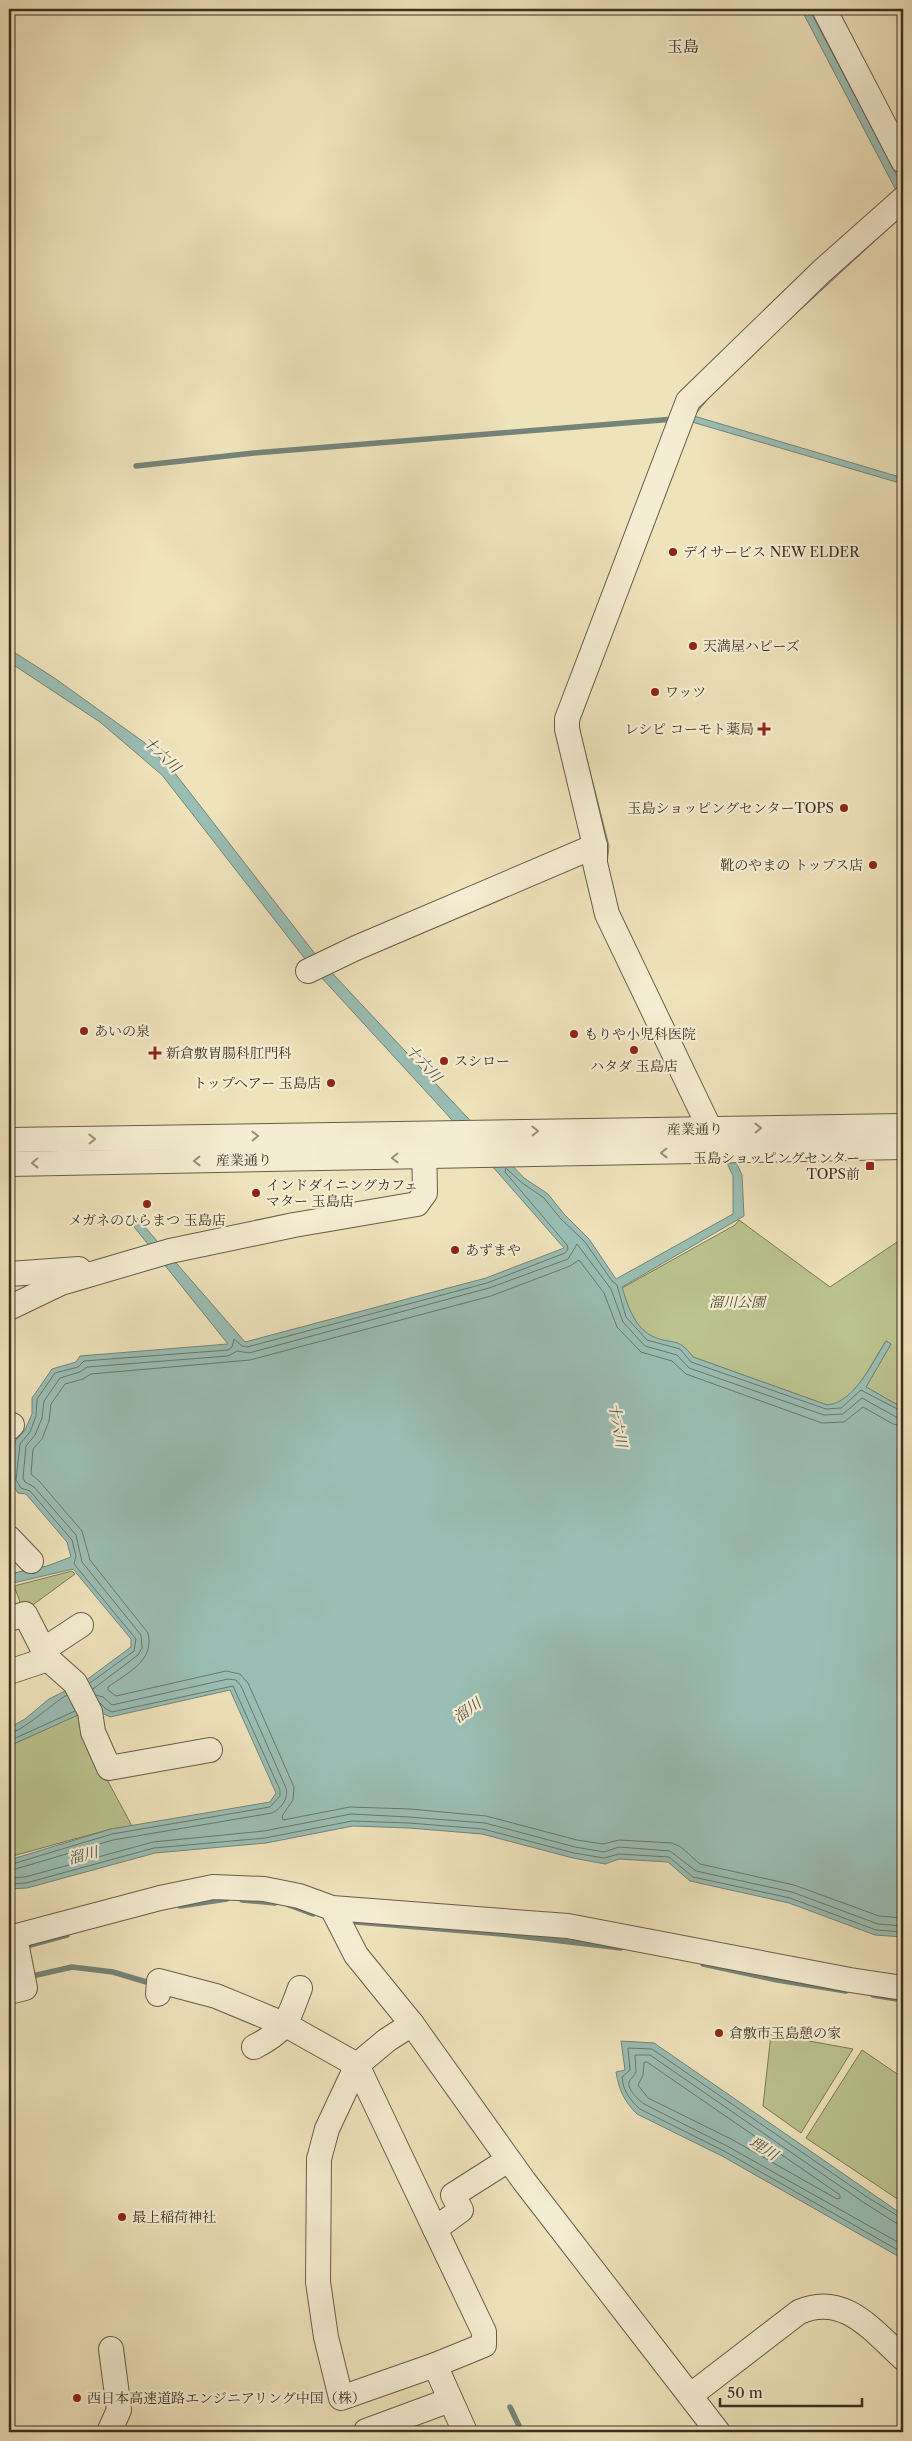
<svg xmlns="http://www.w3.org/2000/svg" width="912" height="2441" font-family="'Libre Caslon Text','Noto Serif JP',serif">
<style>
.green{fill:#bbc38f;stroke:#7a7a5a}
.water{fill:#9abeb4;stroke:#74857a}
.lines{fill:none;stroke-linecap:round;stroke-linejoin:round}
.shore{stroke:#6a776c;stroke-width:1}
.stream{stroke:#74857a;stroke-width:5.5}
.minor-casing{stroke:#675d4a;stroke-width:26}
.minor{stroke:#f5edd3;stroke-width:24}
.oneway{stroke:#988e7c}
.poi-dot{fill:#8f2418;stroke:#f5edd3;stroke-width:2}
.labels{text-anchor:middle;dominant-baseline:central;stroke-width:4.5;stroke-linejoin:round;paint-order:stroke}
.poi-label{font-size:14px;fill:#3a3024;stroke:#f5edd3;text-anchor:start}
.street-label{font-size:14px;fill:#3a3024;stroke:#f5edd3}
.park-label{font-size:14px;font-style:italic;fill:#544d39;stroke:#f5edd3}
.water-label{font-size:15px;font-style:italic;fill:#525448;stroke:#f5edd3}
.quarter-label{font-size:16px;fill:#3a3024;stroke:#f5edd3}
</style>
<rect width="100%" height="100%" fill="#efe3bc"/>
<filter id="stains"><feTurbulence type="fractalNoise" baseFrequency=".004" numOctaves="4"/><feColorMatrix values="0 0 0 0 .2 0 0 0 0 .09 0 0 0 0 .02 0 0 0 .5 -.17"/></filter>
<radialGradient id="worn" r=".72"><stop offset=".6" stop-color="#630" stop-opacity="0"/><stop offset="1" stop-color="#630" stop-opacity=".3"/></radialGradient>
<!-- green -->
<g class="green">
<path d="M 739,1220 L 830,1287 L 903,1238 L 903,1408 L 866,1387 L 891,1344 L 886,1341 C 874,1359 858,1393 839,1403 C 836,1405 831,1404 827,1405 L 693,1357 C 677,1336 673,1346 653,1337 C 635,1329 627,1305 622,1288 L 735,1225 Z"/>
<polygon points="72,1571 75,1574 30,1607 22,1607 14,1586"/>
<polygon points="82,1713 82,1733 132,1826 111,1829 9,1857 9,1746"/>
<polygon points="771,2034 853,2049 801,2133 763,2106"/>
<polygon points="862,2050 903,2078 903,2193 899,2200 806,2138"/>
</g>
<!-- water -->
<g class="water">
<path d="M 801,9 L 809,9 L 903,187 L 903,215 L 721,383 L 694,416 L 903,478 L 903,484 L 692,422 L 579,722 L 580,732 L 609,846 L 607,864 L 618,908 L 742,1175 L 744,1216 L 622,1287 C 627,1304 634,1327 652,1336 C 672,1346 677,1335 693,1357 L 827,1405 C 854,1403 873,1362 886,1341 L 891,1344 L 866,1387 L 903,1408 L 903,1937 L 875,1935 L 789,1903 L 690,1881 L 668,1862 L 619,1859 L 605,1864 L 573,1858 L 482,1834 L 409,1828 L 353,1826 L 266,1843 L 155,1853 L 27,1888 L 9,1889 L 9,1860 L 111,1829 L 270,1802 L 276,1793 L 230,1690 L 110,1717 L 102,1713 L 98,1706 L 9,1746 L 9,1728 L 25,1719 L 49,1699 L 85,1681 L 131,1647 L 131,1639 L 73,1569 L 9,1584 L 9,1574 L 47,1566 L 71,1557 L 67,1542 L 26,1494 L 18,1493 L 11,1482 L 15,1441 L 25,1430 L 32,1414 L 32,1398 L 52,1369 L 76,1362 L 80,1356 L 228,1344 L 131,1223 L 137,1218 L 245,1342 L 486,1278 L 564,1248 L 443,1110 L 309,964 L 162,775 L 100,722 L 9,662 L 9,649 L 53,677 L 145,743 L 174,772 L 319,959 L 524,1178 L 548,1194 L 564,1214 L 589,1239 L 616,1279 L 733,1214 L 733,1176 L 610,909 L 573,734 L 686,420 L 898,194 Z"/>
<path d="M 621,2041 L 654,2043 L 903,2215 L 903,2259 L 722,2156 L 637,2114 C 624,2101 619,2090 616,2072 L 625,2070 Z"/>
</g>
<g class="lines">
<!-- shore -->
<g class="shore">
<path d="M 903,1426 L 893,1424 L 863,1407 L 844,1422 L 822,1423 L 686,1374 L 672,1361 L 641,1352 L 617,1327 L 604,1293 L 579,1260 L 570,1266 L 491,1296 L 250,1360 L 91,1374 L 83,1379 L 65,1384 L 51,1404 L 49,1421 L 42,1439 L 33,1449 L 31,1474 L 40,1482 L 82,1531 L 90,1560 L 148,1633 C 155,1661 127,1673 108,1687 L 108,1690 L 116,1696 L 226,1671 L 240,1674 L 248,1683 L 294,1787 L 293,1800 L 282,1816 L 283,1820 L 350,1807 L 410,1809 L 486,1816 L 577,1840 L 603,1844 L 619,1840 L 672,1843 L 681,1847 L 700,1864 L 794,1885 L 879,1916 L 903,1918"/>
<polyline points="90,1683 134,1651 136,1639 74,1564 76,1556 72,1540 30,1491 21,1488 16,1480 20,1444 30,1432 36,1416 37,1399 55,1373 78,1367 84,1361 228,1350 232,1347 234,1339 242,1346 247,1347 487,1283 565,1253 568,1249 567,1245 505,1172 506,1168 521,1182 544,1198 560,1218 585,1242 612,1281 617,1285 626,1317 647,1340 680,1349 691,1362 826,1409 841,1408 861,1390 903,1412"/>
<polyline points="93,1689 138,1655 142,1648 141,1635 82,1562 76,1535 34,1487 25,1482 23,1478 26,1446 35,1435 42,1418 44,1401 60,1378 80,1372 87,1367 228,1356 237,1351 249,1353 489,1288 568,1259 577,1244 611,1289 623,1322 645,1346 677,1355 689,1368 824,1415 843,1414 862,1398 896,1417 903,1419"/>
<path d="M 9,1733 C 24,1731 51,1704 67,1695"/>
<polyline points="9,1741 75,1711"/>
<polyline points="9,1865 112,1834 270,1807 280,1796 280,1790 233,1686 112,1712 106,1709 99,1702"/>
<path d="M 9,1871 L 113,1840 L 272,1813 C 281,1809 289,1798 286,1788 L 241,1686 L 236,1680 L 228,1679 L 112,1705 L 103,1697 L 96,1695"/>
<polyline points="9,1878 25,1877 153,1842 264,1831 351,1814 409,1817 485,1823 575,1847 604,1852 619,1847 670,1851 696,1871 792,1892 878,1924 903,1926"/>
<polyline points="9,1884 26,1883 154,1848 265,1838 352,1821 409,1823 483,1829 574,1853 604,1858 619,1854 669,1857 693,1877 790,1898 876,1930 903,1932"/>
<polygon points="647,2062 840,2195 840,2198 837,2199 731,2139 648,2098 638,2085 643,2075 644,2063"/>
<path d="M 903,2219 L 867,2197 L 652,2049 L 628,2048 L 630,2070 L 622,2077 C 623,2091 630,2100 640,2109 L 724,2151 L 903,2253"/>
<path d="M 903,2225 L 896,2223 L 863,2202 L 650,2055 L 635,2055 L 636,2072 C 635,2075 630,2079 629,2082 C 627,2090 639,2100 644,2104 L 727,2146 L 903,2245"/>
</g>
<!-- stream -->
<g class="stream">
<polyline points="136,466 254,453 674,419"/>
<polyline points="903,1274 903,1277"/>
<polyline points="901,1328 903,1326"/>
<polyline points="242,1900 275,1903"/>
<polyline points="289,1905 313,1914"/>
<polyline points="180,1906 227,1899"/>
<polyline points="356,1922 502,1934 621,1948"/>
<polyline points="23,1947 67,1935"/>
<polyline points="703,1964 777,1980 846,1991"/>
<polyline points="28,1977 72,1967 113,1972 153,1984"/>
<polyline points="873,1995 903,2000"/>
<polyline points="510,2407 522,2432"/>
</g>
<defs>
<g id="minor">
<polyline points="824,9 903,161"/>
<polyline points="308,971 356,948 595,846"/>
<polyline points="710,1129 607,914 595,863 595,846 567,729 567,719 688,401 822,271 903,199"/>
<polyline points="9,1140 903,1126"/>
<polyline points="9,1164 903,1147"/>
<polyline points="9,1274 79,1269"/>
<polyline points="9,1308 61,1283 170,1251 294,1225 417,1204 425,1193 424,1141"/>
<polyline points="9,1428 12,1425"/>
<polyline points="9,1538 31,1561"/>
<polyline points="9,1619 25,1614 48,1659 75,1683 90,1712 93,1732 109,1768 210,1750"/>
<polyline points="43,1650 81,1625"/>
<polyline points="9,1672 48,1659"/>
<polyline points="332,1908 356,1955 412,2024 524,2181 718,2432"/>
<polyline points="9,1938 160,1898 213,1887 264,1889 299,1896 332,1908 568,1926 850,1980 903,1988"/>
<polyline points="9,1992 25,1988 15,1937"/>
<polyline points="158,1994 159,1981 216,1996 286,2025 357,2065 484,2332 484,2345 435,2365"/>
<polyline points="412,2024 387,2040 357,2065 327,2129 319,2159 318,2282 326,2337 341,2398 435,2365 465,2432"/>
<path d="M 254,2047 C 287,2030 287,2022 300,1988"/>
<polyline points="435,2229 461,2210 453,2195 508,2160"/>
<path d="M 691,2395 L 799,2312 C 844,2292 873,2331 903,2358"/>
<polyline points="366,2431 450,2400"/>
<polyline points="109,2432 119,2410 111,2349"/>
</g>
</defs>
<!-- minor casing -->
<use href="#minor" class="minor-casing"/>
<!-- minor -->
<use href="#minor" class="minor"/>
</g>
<!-- one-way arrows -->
<defs><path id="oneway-chevron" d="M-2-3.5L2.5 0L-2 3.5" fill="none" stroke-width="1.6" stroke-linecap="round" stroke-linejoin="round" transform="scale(1.25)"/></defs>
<g class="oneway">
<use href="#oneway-chevron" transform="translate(758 1128) rotate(-1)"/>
<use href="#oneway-chevron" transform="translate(535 1131) rotate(-1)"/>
<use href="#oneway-chevron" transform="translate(255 1136) rotate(-1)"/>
<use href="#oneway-chevron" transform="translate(92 1139) rotate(-1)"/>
<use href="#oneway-chevron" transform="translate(664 1153) rotate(179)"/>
<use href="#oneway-chevron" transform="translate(395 1158) rotate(179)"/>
<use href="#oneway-chevron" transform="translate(197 1161) rotate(179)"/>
<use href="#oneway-chevron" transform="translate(35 1163) rotate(179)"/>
</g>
<!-- markers -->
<g class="poi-dot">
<circle cx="673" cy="552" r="5"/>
<circle cx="693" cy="646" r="5"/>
<circle cx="655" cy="692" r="5"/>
<path d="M761.5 721.5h5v5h5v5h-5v5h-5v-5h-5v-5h5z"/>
<circle cx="844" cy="808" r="5"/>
<circle cx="873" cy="865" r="5"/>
<circle cx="84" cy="1031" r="5"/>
<circle cx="574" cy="1034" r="5"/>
<circle cx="634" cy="1050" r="5"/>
<path d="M152.5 1045.5h5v5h5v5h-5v5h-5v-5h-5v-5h5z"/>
<circle cx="444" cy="1061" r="5"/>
<circle cx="331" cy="1083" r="5"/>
<rect x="865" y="1161" width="10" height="10" rx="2.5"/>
<circle cx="256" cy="1193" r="5"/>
<circle cx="147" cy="1204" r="5"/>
<circle cx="455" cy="1250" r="5"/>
<circle cx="719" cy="2033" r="5"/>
<circle cx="122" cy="2217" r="5"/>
<circle cx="77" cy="2398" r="5"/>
</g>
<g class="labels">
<!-- poi labels -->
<g class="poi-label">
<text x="683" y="552">デイサービス NEW ELDER</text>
<text x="703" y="646">天満屋ハピーズ</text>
<text x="665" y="692">ワッツ</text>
<text x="754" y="729" text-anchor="end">レシピ コーモト薬局</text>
<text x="834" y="808" text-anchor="end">玉島ショッピングセンターTOPS</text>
<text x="863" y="865" text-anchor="end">靴のやまの トップス店</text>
<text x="94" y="1031">あいの泉</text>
<text x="584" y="1034">もりや小児科医院</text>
<text x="166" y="1053">新倉敷胃腸科肛門科</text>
<text x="454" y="1061">スシロー</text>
<text x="634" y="1066" text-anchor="middle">ハタダ 玉島店</text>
<text x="321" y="1083" text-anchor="end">トップヘアー 玉島店</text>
<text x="860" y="1158" text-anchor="end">玉島ショッピングセンター<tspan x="860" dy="16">TOPS前</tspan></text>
<text x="266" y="1185">インドダイニングカフェ<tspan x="266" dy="16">マター 玉島店</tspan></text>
<text x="147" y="1220" text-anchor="middle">メガネのひらまつ 玉島店</text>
<text x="465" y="1250">あずまや</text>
<text x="729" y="2033">倉敷市玉島憩の家</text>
<text x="132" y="2217">最上稲荷神社</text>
<text x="87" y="2398">西日本高速道路エンジニアリング中国（株）</text>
</g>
<!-- street labels -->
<g class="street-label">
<text transform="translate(695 1129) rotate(-1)">産業通り</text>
<text transform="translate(244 1160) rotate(-1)">産業通り</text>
</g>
<!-- park labels -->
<g class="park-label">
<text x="737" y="1302">溜川公園</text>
</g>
<!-- water labels -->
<g class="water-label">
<text transform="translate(162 754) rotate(44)">十六川</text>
<text transform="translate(424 1063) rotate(48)">十六川</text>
<text transform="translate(618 1425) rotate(80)">十六川</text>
<text transform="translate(467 1710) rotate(-36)">溜川</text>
<text transform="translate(83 1855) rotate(-14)">溜川</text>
<text transform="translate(764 2148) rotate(32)">理川</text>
</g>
<!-- quarter labels -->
<g class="quarter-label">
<text x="683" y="46">玉島</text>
</g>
</g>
<!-- margin -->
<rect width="912" height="2441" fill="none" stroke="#efe3bc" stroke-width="30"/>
<rect x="10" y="10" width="892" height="2421" fill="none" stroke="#3a3024" stroke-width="2.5"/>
<rect x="15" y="15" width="882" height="2411" fill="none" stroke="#3a3024"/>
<!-- scale -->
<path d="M720 2398v8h142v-8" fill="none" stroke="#3a3024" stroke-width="2.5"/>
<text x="727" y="2398" font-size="15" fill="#3a3024" stroke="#f5edd3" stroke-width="4" paint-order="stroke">50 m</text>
<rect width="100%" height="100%" filter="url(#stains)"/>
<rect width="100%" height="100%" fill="url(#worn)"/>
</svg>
